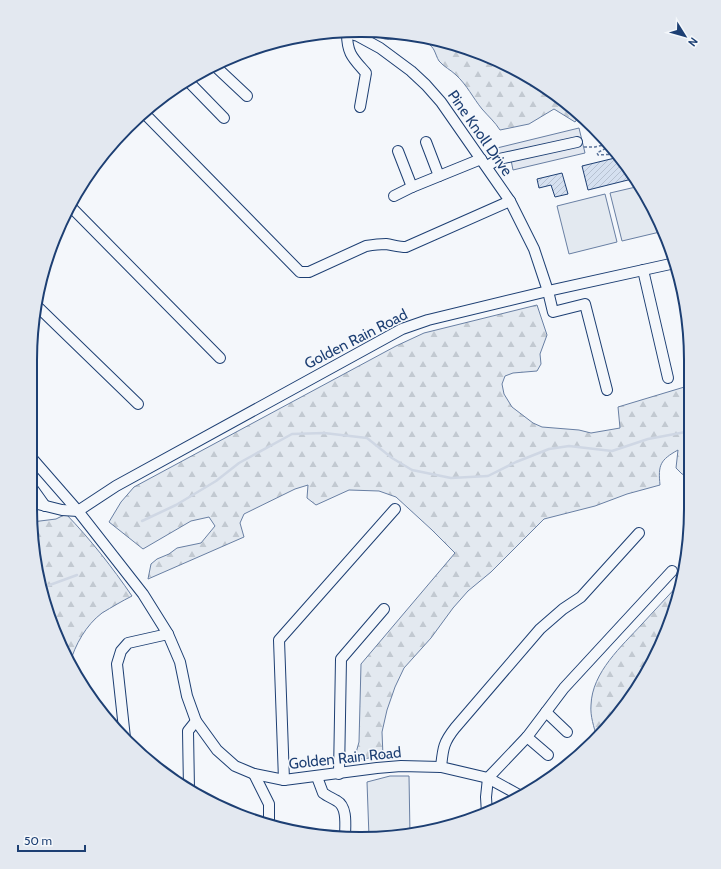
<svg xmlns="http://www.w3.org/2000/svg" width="721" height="869" font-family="Cabin,sans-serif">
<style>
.grass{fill:#e3e9f0;stroke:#687fa3}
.forest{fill:url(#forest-firs);stroke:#687fa3}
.parking{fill:#e3e8f0;stroke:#687fa3}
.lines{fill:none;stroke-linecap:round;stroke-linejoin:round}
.stream{stroke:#cfd7e4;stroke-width:2.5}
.building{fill:url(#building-hatch);stroke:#1d3f73}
.minor-casing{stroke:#1d3f73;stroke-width:12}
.path{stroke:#5e769c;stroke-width:1.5;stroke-dasharray:3 2;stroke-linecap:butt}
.minor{stroke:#f4f7fb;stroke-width:10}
.labels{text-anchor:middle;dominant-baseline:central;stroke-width:3;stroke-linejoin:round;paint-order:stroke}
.street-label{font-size:15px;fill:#1d3f73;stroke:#f4f7fb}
.rim{fill:none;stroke:#1d3f73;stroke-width:2}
</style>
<defs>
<pattern id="forest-firs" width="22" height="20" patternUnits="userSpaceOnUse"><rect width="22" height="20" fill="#e3e9f0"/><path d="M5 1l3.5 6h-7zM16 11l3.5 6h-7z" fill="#c2c9d1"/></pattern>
<pattern id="building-hatch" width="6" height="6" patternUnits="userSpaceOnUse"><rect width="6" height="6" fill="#d5e0f0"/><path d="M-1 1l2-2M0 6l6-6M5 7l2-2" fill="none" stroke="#b6c1d1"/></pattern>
</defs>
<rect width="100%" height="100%" fill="#f4f7fb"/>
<!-- grass -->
<g class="grass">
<polygon points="640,186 664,231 622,241 610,193"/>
<polygon points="605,194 617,242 569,254 557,206"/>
<polygon points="390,776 409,776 410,835 404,836 369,837 367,782"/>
</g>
<!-- forest -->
<g class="forest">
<path d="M 375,31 L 425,36 L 475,53 L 487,55 L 544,86 L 580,115 L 575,122 L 554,109 L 529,124 L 500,130 C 495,122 488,116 482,109 C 473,98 467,85 456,75 C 451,70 444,67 439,61 C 437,58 436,54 434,50 C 432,46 425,40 420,38 C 407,32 384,49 375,31 Z"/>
<path d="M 537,305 L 547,335 L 540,354 L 541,364 L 537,371 L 513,373 L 505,376 L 502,384 L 504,394 L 512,407 L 533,423 L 542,427 L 579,430 L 591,433 L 620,428 L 618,407 L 691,385 L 690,477 L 682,474 L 676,468 L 678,450 C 660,460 658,465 660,485 L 627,494 L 595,506 L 544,519 L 491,572 L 468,591 L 453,608 L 431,638 L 404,668 L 395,687 L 387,710 L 382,732 L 383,756 L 354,760 L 359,742 L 361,664 L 455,553 L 432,530 L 396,497 L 379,491 L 349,490 L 316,505 L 307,498 L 308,485 L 295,489 L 244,514 L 240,523 L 244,537 L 148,579 L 151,564 L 157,559 L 169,554 L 177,548 L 201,543 L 215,526 L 209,517 L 191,521 L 143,549 L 109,522 L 121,502 L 134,487 L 396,346 L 424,333 Z"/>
<path d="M 66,514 C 91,540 112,567 132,596 C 122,601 112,607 102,613 C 86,625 75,645 70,663 L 41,594 L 32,522 L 56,519 Z"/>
<path d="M 680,583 L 674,615 L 670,623 L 666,624 L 667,628 L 647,674 L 609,727 L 597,738 C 594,727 590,716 591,705 C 592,672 622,646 642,624 C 655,610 667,597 680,583 Z"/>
</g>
<!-- parking -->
<polygon class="parking" points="579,128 585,153 513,170 511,160 500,163 497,148"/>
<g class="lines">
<!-- stream -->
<g class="stream">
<polyline points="142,521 176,505 216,481 239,463 292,434 324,433 367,438 392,458 412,470 451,478 488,476 516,462 549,449 569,446 612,451 648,439 691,431"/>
<polyline points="40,586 47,586 77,575"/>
</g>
</g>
<!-- building -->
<g class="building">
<polygon points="619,157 636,178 588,190 582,166"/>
<polygon points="562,173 568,194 555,197 551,185 539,188 537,179"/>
</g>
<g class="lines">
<defs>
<g id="minor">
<polyline points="343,32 358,36 380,48 411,71 426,85 441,102 510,201 534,249 548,291 553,312 585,304 607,390"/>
<path d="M 347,33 C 347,54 353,58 366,73 L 360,107"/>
<polyline points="213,66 215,66 247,96"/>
<polyline points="187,80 224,118"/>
<path d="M 144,113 L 300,272 L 309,272 L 366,246 C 372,245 379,244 386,244 C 393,245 399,247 406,247 L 510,201"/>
<polyline points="426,142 439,176"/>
<polyline points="398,151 412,187 481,159"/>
<polyline points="487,166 499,159 577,142"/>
<polyline points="394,196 412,187"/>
<polyline points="70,206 220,358"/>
<polyline points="643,270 668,378"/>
<polyline points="38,307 138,404"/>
<polyline points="30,456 78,511 143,594 168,634 180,662 187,696 196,721 217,750 235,766 254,774 284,780 377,768 401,766 441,767 488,778 519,795"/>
<polyline points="30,485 45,506"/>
<polyline points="30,502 62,510 78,511 116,486 402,329 428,320 548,291 675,263"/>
<polyline points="546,712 567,732"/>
<polyline points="527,737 548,755"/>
<polyline points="125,738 117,664 121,651 128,643 168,634"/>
<path d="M 441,767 C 443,749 443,743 455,728 L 540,629 L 563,609 L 581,597 L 639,533"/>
<polyline points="254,774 269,804 269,824"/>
<polyline points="339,774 341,659 384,609"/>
<path d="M 317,777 L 323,793 C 327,796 332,798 337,801 C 348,807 345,827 345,838"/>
<polyline points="284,780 279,640 395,509"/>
<polyline points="189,789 188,731 196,721"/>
<polyline points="487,814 486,797 488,778 527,737 564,688 672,571"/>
</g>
</defs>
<!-- minor casing -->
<use href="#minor" class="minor-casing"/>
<!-- path -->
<g class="path">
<polyline points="610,146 597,153 598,155 616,154"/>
<polyline points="584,147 595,147 608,144"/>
</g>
<!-- minor -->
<use href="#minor" class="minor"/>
</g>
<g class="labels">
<!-- street labels -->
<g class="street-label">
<text transform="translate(480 133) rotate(55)">Pine Knoll Drive</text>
<text transform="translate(356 339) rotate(-27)">Golden Rain Road</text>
<text transform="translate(345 758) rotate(-6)">Golden Rain Road</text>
</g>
</g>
<!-- crop -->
<path d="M0 0H721V869H0ZM360 37H361A323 323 0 0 1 684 360V509A323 323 0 0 1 361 832H360A323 323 0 0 1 37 509V360A323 323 0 0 1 360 37Z" fill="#e3e8f0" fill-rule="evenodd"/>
<path class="rim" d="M360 37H361A323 323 0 0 1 684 360V509A323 323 0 0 1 361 832H360A323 323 0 0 1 37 509V360A323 323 0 0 1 360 37Z"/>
<!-- north arrow -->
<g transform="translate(685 36) rotate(127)" stroke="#f4f7fb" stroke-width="3" paint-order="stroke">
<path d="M0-3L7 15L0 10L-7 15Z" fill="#1d3f73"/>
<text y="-6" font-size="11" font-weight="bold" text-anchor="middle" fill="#1d3f73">N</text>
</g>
<!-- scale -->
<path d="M18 845v6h67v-6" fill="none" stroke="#1d3f73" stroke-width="2"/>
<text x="24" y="845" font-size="12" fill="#1d3f73" stroke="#f4f7fb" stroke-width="3" paint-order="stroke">50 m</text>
</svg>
